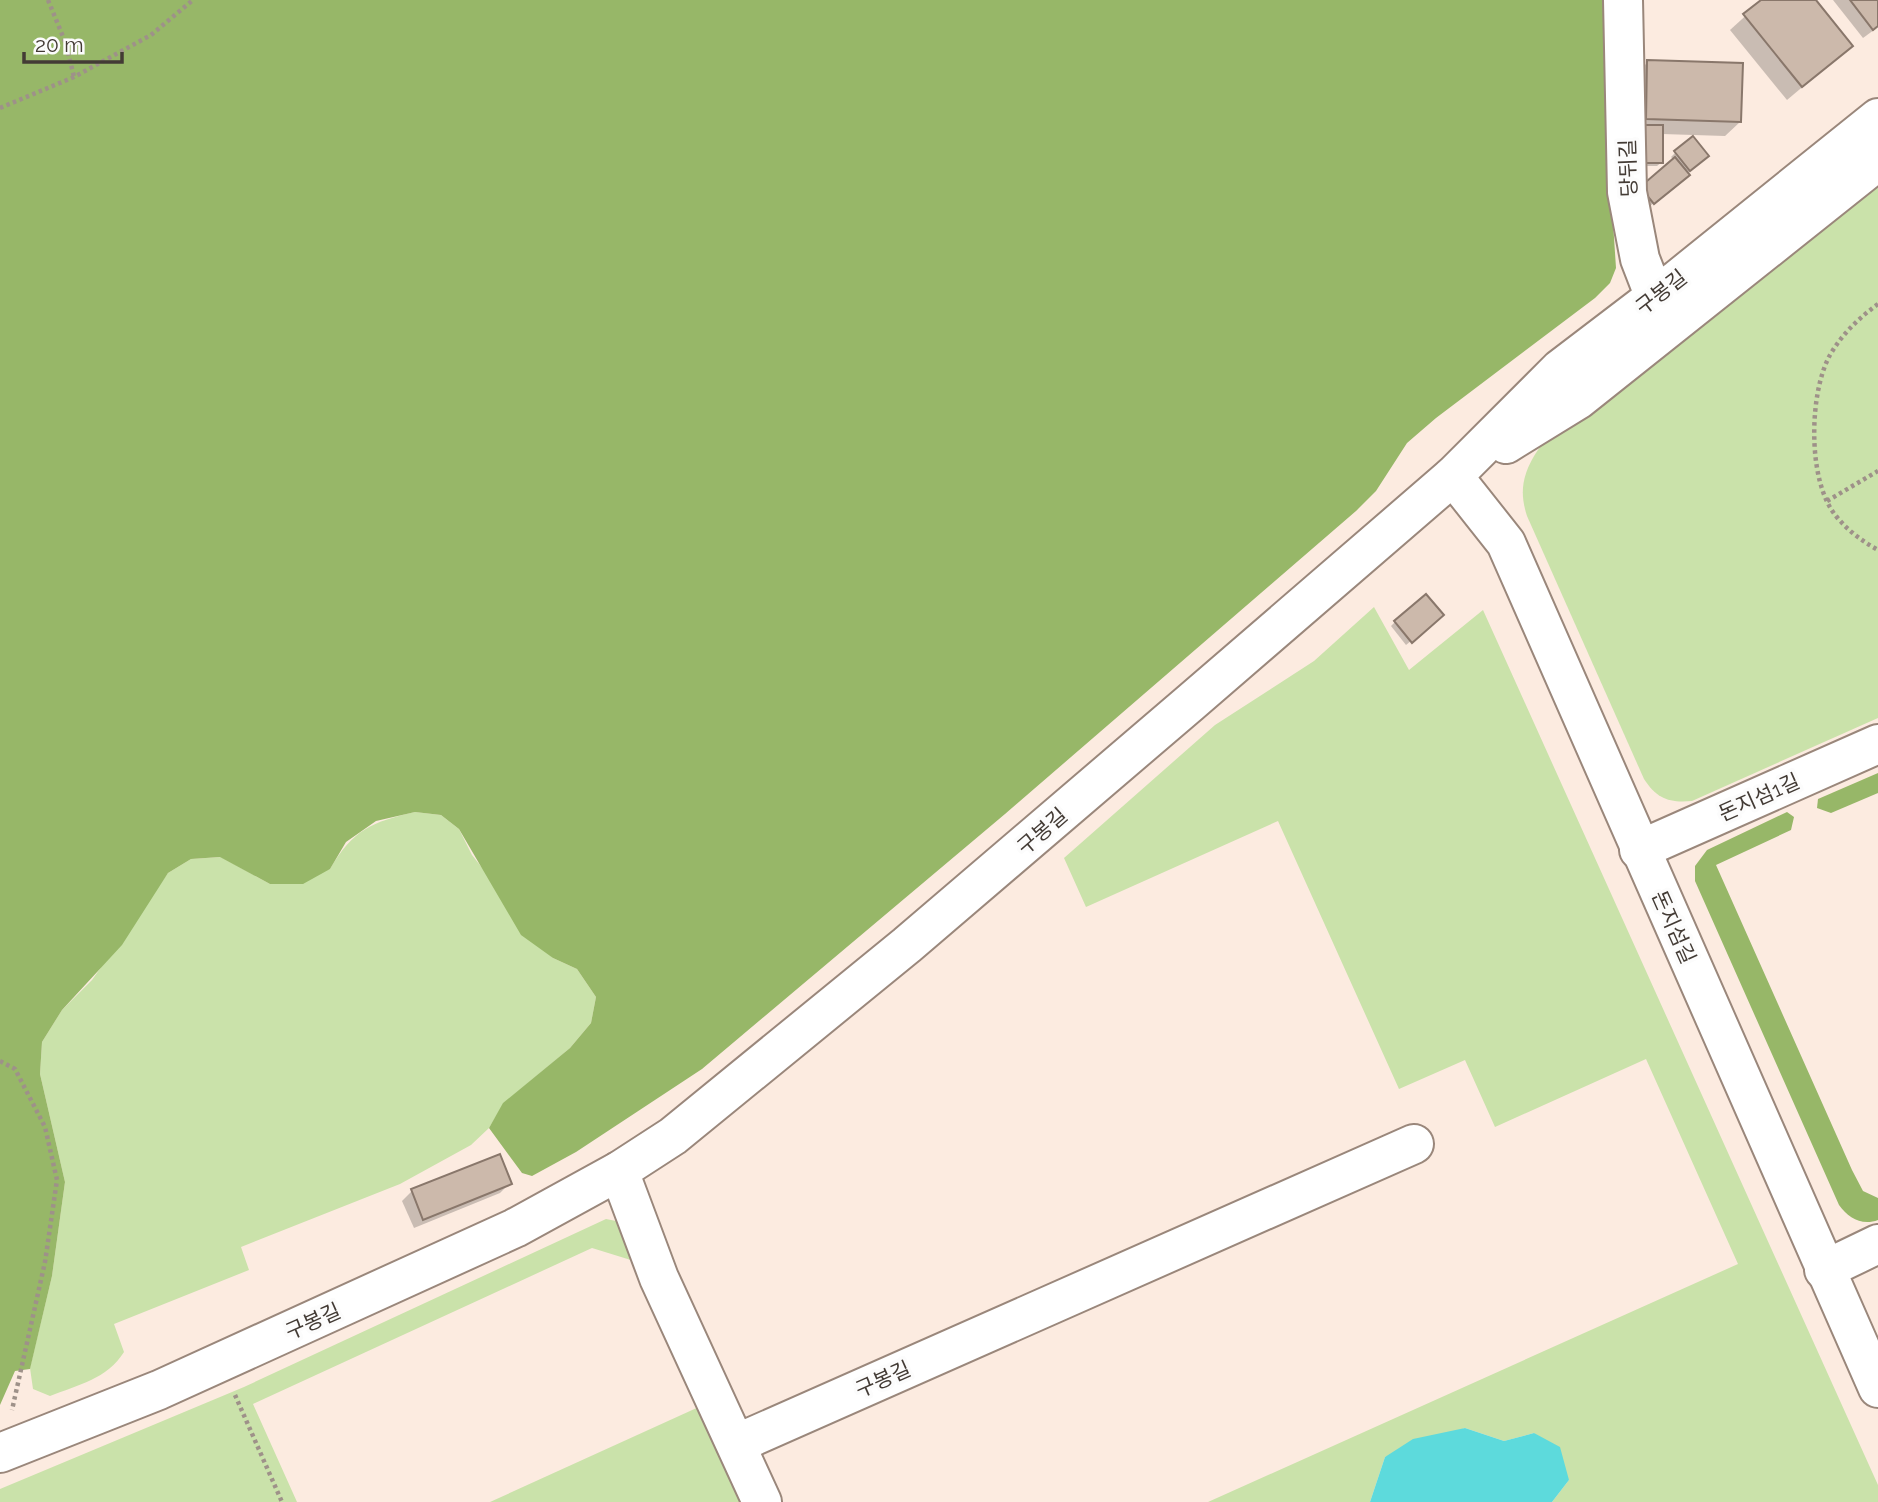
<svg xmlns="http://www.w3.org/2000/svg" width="1878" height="1502" font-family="Raleway,'Noto Sans KR',sans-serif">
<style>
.green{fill:#cae2aa}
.forest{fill:#97b768}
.water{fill:#5ddadc}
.shadow{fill:#0003}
.building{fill:#ccb9ab;stroke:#89776b;stroke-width:2}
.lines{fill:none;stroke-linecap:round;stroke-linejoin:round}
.minor-casing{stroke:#9a877b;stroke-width:42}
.path{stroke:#9e9189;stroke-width:4.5;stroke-dasharray:3.5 3.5;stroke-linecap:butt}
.minor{stroke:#fff;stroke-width:38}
.labels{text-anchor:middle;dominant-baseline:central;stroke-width:7;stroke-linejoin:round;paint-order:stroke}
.street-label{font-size:21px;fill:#433b35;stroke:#fcfcfc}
</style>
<rect width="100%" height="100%" fill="#fcebe0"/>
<!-- green -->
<g class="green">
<path d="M 1878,179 L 1878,718 L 1692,801 C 1669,803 1657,799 1644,779 L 1527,516 C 1518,489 1524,470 1540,447 Z"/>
<polygon points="1374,607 1409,670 1483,610 1878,1485 1878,1502 1552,1502 1569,1480 1534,1433 1504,1441 1465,1428 1385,1457 1370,1502 1208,1502 1738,1264 1646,1059 1495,1127 1465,1060 1399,1089 1278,821 1086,907 1064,858 1215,725 1314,661"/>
<path d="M 415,812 L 441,815 L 459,829 L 472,855 L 553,958 L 577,969 L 596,997 L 591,1023 L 570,1048 L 504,1103 L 489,1128 L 471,1145 L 400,1184 L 241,1247 L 249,1270 L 114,1324 L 124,1352 C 107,1379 78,1385 50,1396 L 33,1389 L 30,1368 L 52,1276 L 65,1182 L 40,1074 L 42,1042 L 62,1010 L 92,980 L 168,873 L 191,859 L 221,857 L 270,884 L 330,869 C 353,830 371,822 415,812 Z"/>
<polygon points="606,1219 616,1221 634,1261 592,1248 253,1404 297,1502 0,1502 0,1489 244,1387"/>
<polygon points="701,1406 743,1502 490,1502"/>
</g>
<!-- forest -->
<g class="forest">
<polygon points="0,0 1609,0 1612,207 1616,268 1610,283 1595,298 1436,418 1407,443 1376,491 1356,511 1005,814 702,1069 576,1152 532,1176 522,1173 489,1128 503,1103 570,1048 591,1023 596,997 577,969 553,958 521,935 459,829 441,815 415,812 376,821 346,842 330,869 303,884 270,884 220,857 191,859 168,873 122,945 62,1010 42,1042 40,1074 65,1182 52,1276 30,1369 15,1371 0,1405"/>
<polygon points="1878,773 1878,793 1831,813 1817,808 1818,799"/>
<path d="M 1787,812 L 1794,817 L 1791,830 L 1716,865 L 1852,1170 L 1863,1191 L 1878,1198 L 1878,1220 C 1862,1226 1848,1218 1839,1205 L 1695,881 L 1695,866 L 1707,850 Z"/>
</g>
<!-- water -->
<polygon class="water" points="1465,1428 1504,1441 1534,1433 1560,1447 1569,1480 1552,1502 1370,1502 1385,1457 1413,1439"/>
<!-- shadow -->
<g class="shadow">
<polygon points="1763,0 1814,0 1851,46 1787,100 1730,30"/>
<polygon points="1833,0 1878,0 1878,27 1863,38"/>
<polygon points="1648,62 1740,122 1725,136 1662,134 1662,162 1657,166 1634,166 1633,77"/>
<polygon points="1675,153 1702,160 1649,207 1637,192 1674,160 1671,157"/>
<polygon points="1438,619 1406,645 1391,626 1395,622"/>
<polygon points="510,1183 500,1193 414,1228 402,1201 412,1191"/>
</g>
<!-- building -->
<g class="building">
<polygon points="1761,0 1816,0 1853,46 1802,87 1743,14"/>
<polygon points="1850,0 1878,0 1878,26 1873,30"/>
<polygon points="1647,60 1743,63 1741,122 1646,119"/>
<rect x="1638" y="125" width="25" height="38"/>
<polygon points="1693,136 1709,156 1690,171 1674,151"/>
<polygon points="1675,157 1690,175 1654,204 1640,187"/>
<polygon points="1426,594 1444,615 1412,643 1394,621"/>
<polygon points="500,1154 512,1184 423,1220 411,1189"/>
</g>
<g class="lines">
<defs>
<g id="minor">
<polyline points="1623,0 1627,192 1640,259 1664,321"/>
<polyline points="1506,444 1579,399 1878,161"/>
<polyline points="1453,476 1506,543 1878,1388"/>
<polyline points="1639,850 1878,744"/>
<polyline points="619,1171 659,1278 762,1502"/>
<polyline points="1824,1270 1878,1244"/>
<polyline points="736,1444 1414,1144"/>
<polyline points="0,1453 159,1390 515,1228 619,1171 673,1136 907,945 1190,703 1453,476 1560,369 1678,279 1878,118"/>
</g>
</defs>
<!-- minor casing -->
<use href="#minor" class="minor-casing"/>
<!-- path -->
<g class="path">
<polyline points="48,0 66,44 74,77"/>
<polyline points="0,108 74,77 151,35 193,0"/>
<path d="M 1878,304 C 1859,318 1842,334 1830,355 C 1809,393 1807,481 1836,516 C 1848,531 1862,541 1878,550"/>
<polyline points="1827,501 1878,471"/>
<polyline points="0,1061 15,1069 45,1127 57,1180 45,1262 12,1410"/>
<polyline points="235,1395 282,1502"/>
</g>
<!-- minor -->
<use href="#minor" class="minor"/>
</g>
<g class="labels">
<!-- street labels -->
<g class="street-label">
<text transform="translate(1628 168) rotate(-92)">당뒤길</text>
<text transform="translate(1661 292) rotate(-38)">구봉길</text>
<text transform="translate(1759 797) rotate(-24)">돈지섬1길</text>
<text transform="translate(1042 831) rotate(-41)">구봉길</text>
<text transform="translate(1674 927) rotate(66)">돈지섬길</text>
<text transform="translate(313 1321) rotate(-24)">구봉길</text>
<text transform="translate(883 1379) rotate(-24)">구봉길</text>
</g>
</g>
<!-- scale -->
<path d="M24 52v10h98v-10" fill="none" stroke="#433b35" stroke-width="3.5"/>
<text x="35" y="52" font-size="21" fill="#433b35" stroke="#fcfcfc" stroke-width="5" paint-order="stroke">20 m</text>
</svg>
